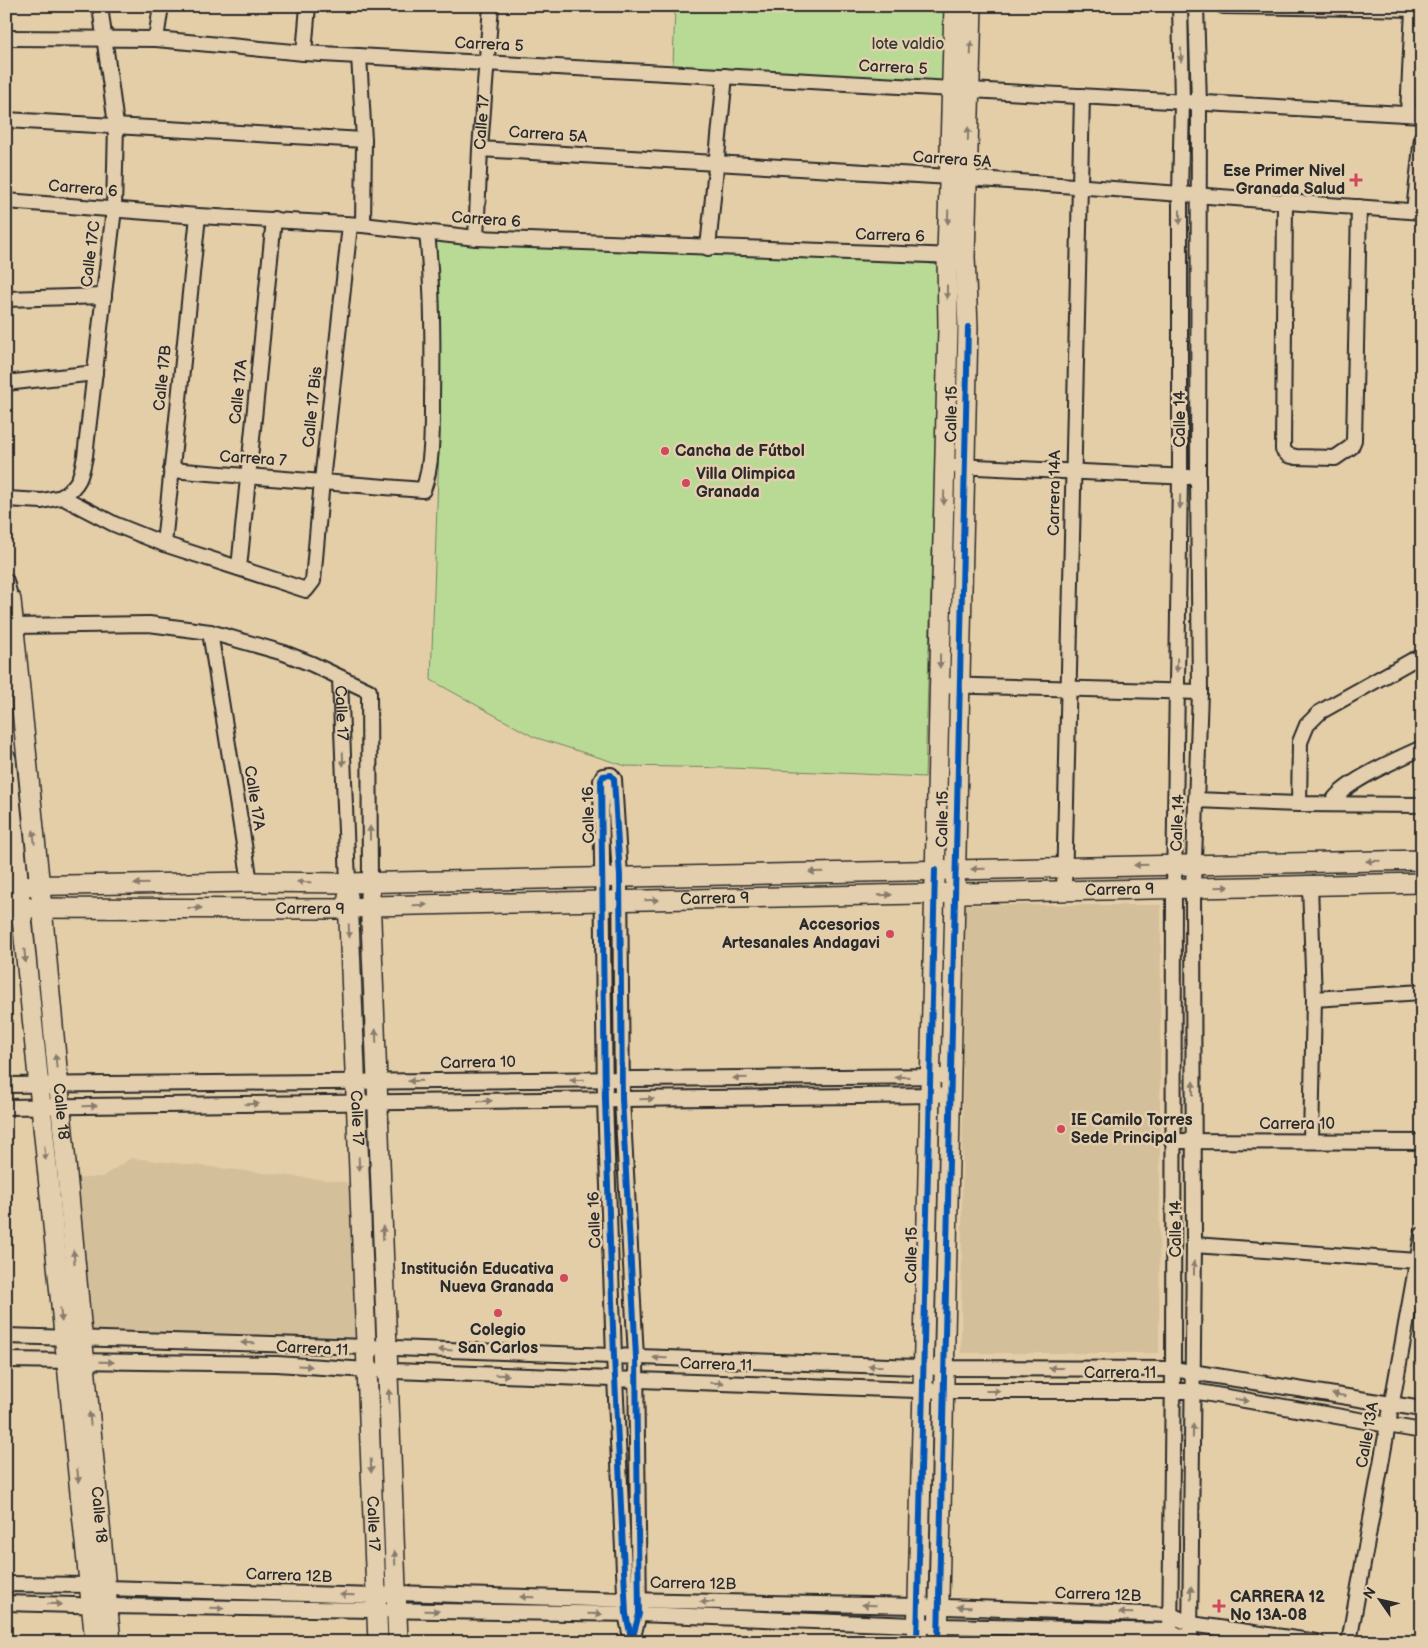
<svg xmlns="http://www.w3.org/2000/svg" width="1428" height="1648" font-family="'Balsamiq Sans',sans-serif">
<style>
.built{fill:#d4bf9b}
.green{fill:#b9da94;stroke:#728260}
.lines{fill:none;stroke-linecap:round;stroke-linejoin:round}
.street-casing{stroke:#2b2b2b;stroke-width:18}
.secondary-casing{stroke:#2b2b2b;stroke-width:22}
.street{stroke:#e3cead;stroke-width:14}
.secondary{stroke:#e3cead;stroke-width:19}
.cycleway-casing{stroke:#e3cead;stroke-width:9}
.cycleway{stroke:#0057b8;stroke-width:6}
.oneway{fill:#877c6c}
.poi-dot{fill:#d1495b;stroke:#e3cead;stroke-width:2}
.labels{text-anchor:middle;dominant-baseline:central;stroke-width:5;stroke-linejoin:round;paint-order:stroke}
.park-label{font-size:16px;fill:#393c36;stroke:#e3cead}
.street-label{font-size:16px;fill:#2b2b2b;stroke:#e3cead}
.poi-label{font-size:16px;font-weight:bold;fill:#2b2b2b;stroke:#e3cead;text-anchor:start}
</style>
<rect width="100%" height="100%" fill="#e4cea8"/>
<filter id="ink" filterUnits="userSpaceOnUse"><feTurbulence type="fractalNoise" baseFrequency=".02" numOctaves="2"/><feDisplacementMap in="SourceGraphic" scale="10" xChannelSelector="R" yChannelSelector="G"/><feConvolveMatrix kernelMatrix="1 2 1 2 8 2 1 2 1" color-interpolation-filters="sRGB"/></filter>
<g filter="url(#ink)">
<!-- built -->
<g class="built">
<polygon points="964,905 1161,905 1159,1353 961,1353"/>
<polygon points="131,1158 353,1183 359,1340 87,1334 70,1179 102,1177"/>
</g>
<!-- green -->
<g class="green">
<polygon points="675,6 948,6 945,84 673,66"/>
<polygon points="429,233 824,252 941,265 925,777 731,768 626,766 534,737 431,680 439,447"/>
</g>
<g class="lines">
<defs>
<g id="street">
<polyline points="1223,6 1422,9"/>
<polyline points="6,38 156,39 304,53 1422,115"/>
<polyline points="156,39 161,6"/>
<polyline points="304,53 308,6"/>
<polyline points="359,56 364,140 363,225"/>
<polyline points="1408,114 1413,9"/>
<polyline points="6,120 364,140"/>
<polyline points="480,149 967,178 1422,212"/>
<polyline points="6,201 198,216 363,225 476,238 956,256"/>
<polyline points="1285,201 1283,450 1288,455 1296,457 1335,458 1351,447 1354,440 1359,207"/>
<polyline points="1414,211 1422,137"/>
<path id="s1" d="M 476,238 L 480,149 L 491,6"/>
<polyline points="708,248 725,76"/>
<polyline points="6,299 104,296"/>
<polyline points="6,383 95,373"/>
<polyline points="956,466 1189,477"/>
<path d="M 171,470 L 423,490 C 433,465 432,425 432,398 C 433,343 433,288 427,233"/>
<path d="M 62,497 C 80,484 81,477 85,456 L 114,209 L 116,125 L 100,6"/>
<polyline points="6,499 42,501 62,497 114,524 164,544 306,590 313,581 322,481 350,225"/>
<polyline points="164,544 198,216"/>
<polyline points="239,568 274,219"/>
<polyline points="6,581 11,600"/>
<polyline points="13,626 149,624 210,632 284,653 312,664 369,691 370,881"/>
<polyline points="210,632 250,882"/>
<path id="s2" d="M 340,678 L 348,883"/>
<polyline points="939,685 1200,692"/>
<polyline points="1196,800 1299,804 1422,805"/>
<polyline points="1299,804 1300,742 1307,725 1320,712 1411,661 1422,657"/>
<path d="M 1331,804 C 1341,783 1400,758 1422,748"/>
<polyline points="1310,885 1314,999 1311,1141"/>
<polyline points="1064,891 1082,96"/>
<polyline points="1314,999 1422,992"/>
<polyline points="6,1085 951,1076"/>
<polyline points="6,1107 938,1095"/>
<polyline points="1172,1141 1422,1142"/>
<polyline points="1194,1245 1417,1261"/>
<polyline points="6,1336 367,1347 945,1368 1173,1369 1422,1409"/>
<polyline points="6,1360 277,1364 367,1370 944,1391 1193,1391 1422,1431"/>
<polyline points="6,1584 89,1585 106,1588 376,1596 396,1593 626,1600 918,1606 1171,1615 1191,1624 1317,1642"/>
<polyline points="6,1603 108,1606 639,1614 939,1626 1170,1631 1194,1642"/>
<polyline points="632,1640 639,1614 636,1357 622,1099 620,876 614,779 611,775 603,776 601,780 605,1100 614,1356 626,1614 632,1642"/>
<polyline points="1170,1642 1173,1369 1174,888 1180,477 1180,194 1182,102 1180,6"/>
<polyline points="1190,1642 1194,1245 1193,888 1200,692 1198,478 1199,103 1196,6"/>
<polyline points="1349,1642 1422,1235"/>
</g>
<g id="secondary">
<path id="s3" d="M 6,601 L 11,600 L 42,908 L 111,1642"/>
<polyline points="6,759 95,1642"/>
<polyline points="6,886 250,882 348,883 1422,860"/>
<polyline points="370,894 398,1642"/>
<path id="s4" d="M 348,896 L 378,1642"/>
<path id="s5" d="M 6,908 L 348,909 L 371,906 L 1422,883"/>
<polyline points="917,1642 948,327 947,256 954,6"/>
<polyline points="938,1642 968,327 965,257 972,6"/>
</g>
</defs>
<!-- street casing -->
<use href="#street" class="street-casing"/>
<!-- secondary casing -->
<use href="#secondary" class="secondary-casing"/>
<!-- street -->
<use href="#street" class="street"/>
<!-- secondary -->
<use href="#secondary" class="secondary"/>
<defs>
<g id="cycleway">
<polyline points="632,1640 639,1614 636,1357 622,1099 620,876 614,779 611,775 603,776 601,780 605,1100 614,1356 626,1614 632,1642"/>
<polyline points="917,1642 935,870"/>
<polyline points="938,1642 968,327"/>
</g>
</defs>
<!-- cycleway casing -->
<use href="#cycleway" class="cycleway-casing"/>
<!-- cycleway -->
<use href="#cycleway" class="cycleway"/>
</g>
<!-- one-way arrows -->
<defs><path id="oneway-solid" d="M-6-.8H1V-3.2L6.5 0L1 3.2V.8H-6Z" transform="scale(1.25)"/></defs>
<g class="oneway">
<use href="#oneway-solid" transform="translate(971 48) rotate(-88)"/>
<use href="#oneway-solid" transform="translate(1181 55) rotate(89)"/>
<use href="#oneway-solid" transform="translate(968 134) rotate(-89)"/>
<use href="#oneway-solid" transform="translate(948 217) rotate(92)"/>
<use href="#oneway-solid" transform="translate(1180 217) rotate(90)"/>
<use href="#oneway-solid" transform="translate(947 292) rotate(90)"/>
<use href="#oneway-solid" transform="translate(944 498) rotate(91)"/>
<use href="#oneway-solid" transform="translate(1180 502) rotate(91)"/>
<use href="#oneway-solid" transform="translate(940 661) rotate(91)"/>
<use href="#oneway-solid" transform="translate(1177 665) rotate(91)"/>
<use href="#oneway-solid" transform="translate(343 759) rotate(88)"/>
<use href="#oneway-solid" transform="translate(370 833) rotate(-90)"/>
<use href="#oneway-solid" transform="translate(34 837) rotate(-95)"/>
<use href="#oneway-solid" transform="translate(1373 861) rotate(179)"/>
<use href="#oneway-solid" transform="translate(1141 865) rotate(179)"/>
<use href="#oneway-solid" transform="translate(978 869) rotate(179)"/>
<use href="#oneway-solid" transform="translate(816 872) rotate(179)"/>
<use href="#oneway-solid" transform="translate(304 882) rotate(-179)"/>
<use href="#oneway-solid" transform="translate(141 884) rotate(179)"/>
<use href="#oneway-solid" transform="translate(1222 887) rotate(-1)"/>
<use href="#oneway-solid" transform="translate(885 895) rotate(-1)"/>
<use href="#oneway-solid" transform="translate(652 900) rotate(-1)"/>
<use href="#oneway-solid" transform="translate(420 905) rotate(-1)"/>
<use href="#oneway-solid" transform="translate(195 908)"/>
<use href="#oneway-solid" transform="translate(349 931) rotate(88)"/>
<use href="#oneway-solid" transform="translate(25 956) rotate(84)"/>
<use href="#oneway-solid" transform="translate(376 1036) rotate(-92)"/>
<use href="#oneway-solid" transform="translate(56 1061) rotate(-95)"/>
<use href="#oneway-solid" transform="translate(902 1077) rotate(179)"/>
<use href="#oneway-solid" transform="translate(740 1078) rotate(179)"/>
<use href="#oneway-solid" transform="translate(577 1080) rotate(179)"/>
<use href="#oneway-solid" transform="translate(415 1081) rotate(179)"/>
<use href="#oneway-solid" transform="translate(1193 1088) rotate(-90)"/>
<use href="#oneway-solid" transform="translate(647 1099) rotate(-1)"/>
<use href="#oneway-solid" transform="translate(485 1101) rotate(-1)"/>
<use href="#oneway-solid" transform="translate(252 1104) rotate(-1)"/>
<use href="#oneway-solid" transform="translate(90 1106) rotate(-1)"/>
<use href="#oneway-solid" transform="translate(45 1153) rotate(84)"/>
<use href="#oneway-solid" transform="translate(359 1164) rotate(88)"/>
<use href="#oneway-solid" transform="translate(383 1233) rotate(-92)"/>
<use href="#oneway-solid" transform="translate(74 1257) rotate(-95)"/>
<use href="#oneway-solid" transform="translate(1194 1268) rotate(-90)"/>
<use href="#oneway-solid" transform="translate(61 1315) rotate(84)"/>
<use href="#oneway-solid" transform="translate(248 1343) rotate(-179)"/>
<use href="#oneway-solid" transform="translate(445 1350) rotate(-178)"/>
<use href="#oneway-solid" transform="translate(660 1358) rotate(-178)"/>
<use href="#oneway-solid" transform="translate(107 1362) rotate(1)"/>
<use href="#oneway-solid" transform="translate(305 1366) rotate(3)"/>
<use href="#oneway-solid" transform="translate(875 1366) rotate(-178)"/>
<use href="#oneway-solid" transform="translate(1056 1368) rotate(-180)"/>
<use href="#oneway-solid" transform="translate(502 1375) rotate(2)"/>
<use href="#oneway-solid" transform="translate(717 1383) rotate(2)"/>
<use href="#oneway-solid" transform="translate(993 1391)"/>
<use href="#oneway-solid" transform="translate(1339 1395) rotate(-170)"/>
<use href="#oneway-solid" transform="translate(389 1396) rotate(-92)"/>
<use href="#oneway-solid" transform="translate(1242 1400) rotate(10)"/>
<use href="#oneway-solid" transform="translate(90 1419) rotate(-95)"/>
<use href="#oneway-solid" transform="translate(1193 1431) rotate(-89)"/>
<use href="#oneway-solid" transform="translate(371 1466) rotate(88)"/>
<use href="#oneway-solid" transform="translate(78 1476) rotate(84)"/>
<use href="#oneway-solid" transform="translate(395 1558) rotate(-92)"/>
<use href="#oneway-solid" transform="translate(1191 1593) rotate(-89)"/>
<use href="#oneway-solid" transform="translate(347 1595) rotate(-178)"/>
<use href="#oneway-solid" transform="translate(527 1597) rotate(-178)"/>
<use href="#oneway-solid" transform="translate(707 1602) rotate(-179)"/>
<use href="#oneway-solid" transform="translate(55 1604) rotate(1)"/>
<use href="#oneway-solid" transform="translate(869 1605) rotate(-179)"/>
<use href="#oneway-solid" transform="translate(964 1607) rotate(-178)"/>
<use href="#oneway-solid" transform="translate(217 1608) rotate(1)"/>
<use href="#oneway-solid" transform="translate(432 1611) rotate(1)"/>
<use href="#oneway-solid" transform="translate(1126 1613) rotate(-178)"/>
<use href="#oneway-solid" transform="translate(595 1614) rotate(1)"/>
</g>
</g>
<!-- markers -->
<g class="poi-dot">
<path d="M1353.5 172.5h5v5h5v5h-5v5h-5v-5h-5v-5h5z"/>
<circle cx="665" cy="451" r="5"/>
<circle cx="686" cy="483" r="5"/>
<circle cx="890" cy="934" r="5"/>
<circle cx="1061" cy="1129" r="5"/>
<circle cx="564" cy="1278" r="5"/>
<circle cx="498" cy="1313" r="5"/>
<path d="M1216.5 1598.5h5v5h5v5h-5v5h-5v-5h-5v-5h5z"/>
</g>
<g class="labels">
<!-- park labels -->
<g class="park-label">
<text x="908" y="44">lote valdio</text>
</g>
<!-- street labels -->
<g class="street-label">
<text transform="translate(489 45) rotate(3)">Carrera 5</text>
<text transform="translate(893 68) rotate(3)">Carrera 5</text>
<text stroke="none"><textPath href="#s1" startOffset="116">Calle 17</textPath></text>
<text transform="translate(548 135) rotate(4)">Carrera 5A</text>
<text transform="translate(952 160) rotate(4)">Carrera 5A</text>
<text transform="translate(83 189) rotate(5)">Carrera 6</text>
<text transform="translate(486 220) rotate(4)">Carrera 6</text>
<text transform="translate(890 236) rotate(2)">Carrera 6</text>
<text transform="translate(91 254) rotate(-83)">Calle 17C</text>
<text transform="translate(163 378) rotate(-84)">Calle 17B</text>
<text transform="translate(239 392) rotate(-84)">Calle 17A</text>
<text transform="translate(313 407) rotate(-84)">Calle 17 Bis</text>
<text transform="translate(952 414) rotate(-89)">Calle 15</text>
<text transform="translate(1180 419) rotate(-90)">Calle 14</text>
<text transform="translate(253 459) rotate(4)">Carrera 7</text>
<text transform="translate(1055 493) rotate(-89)">Carrera 14A</text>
<text stroke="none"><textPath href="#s2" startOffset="35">Calle 17</textPath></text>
<text transform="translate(254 798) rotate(81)">Calle 17A</text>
<text transform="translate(589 815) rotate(-91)">Calle 16</text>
<text transform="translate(943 819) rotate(-89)">Calle 15</text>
<text transform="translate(1178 823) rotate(-88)">Calle 14</text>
<text stroke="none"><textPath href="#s5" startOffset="1114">Carrera 9</textPath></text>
<text stroke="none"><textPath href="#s5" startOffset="709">Carrera 9</textPath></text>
<text stroke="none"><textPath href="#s5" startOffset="304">Carrera 9</textPath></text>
<text transform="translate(478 1063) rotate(-1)">Carrera 10</text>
<text stroke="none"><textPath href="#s3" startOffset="519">Calle 18</textPath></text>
<text stroke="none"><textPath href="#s4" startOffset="222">Calle 17</textPath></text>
<text x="1297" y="1124">Carrera 10</text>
<text transform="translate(595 1220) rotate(-92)">Calle 16</text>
<text transform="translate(1176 1229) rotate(-90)">Calle 14</text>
<text transform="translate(912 1255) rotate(-89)">Calle 15</text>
<text transform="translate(312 1349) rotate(3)">Carrera 11</text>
<text transform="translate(716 1365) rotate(2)">Carrera 11</text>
<text x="1120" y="1373">Carrera 11</text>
<text transform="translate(1368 1435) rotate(-80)">Calle 13A</text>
<text stroke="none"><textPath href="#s3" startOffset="924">Calle 18</textPath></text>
<text stroke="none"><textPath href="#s4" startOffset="628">Calle 17</textPath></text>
<text transform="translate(289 1576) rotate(2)">Carrera 12B</text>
<text transform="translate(693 1584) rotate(1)">Carrera 12B</text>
<text transform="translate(1098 1595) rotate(2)">Carrera 12B</text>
</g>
<!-- poi labels -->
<g class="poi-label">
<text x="1345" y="171" text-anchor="end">Ese Primer Nivel<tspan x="1345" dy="18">Granada Salud</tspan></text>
<text x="675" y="451">Cancha de Fútbol</text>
<text x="696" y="474">Villa Olimpica<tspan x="696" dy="18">Granada</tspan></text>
<text x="880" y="925" text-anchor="end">Accesorios<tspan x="880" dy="18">Artesanales Andagavi</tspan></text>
<text x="1071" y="1120">IE Camilo Torres<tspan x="1071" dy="18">Sede Principal</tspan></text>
<text x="554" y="1269" text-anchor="end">Institución Educativa<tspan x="554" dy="18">Nueva Granada</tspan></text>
<text x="498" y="1330" text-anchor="middle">Colegio<tspan x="498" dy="18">San Carlos</tspan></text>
<text x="1230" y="1597">CARRERA 12<tspan x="1230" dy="18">No 13A-08</tspan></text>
</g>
</g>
<!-- margin -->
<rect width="1428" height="1648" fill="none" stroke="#e3cead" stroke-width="25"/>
<rect x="12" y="12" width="1403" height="1623" fill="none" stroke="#2b2b2b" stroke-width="2" filter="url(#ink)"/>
<!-- north arrow -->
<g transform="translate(1380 1600) rotate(304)" stroke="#e3cead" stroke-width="4" paint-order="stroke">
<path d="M0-4L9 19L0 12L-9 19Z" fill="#2b2b2b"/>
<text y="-8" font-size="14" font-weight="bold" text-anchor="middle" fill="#2b2b2b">N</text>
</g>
</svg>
